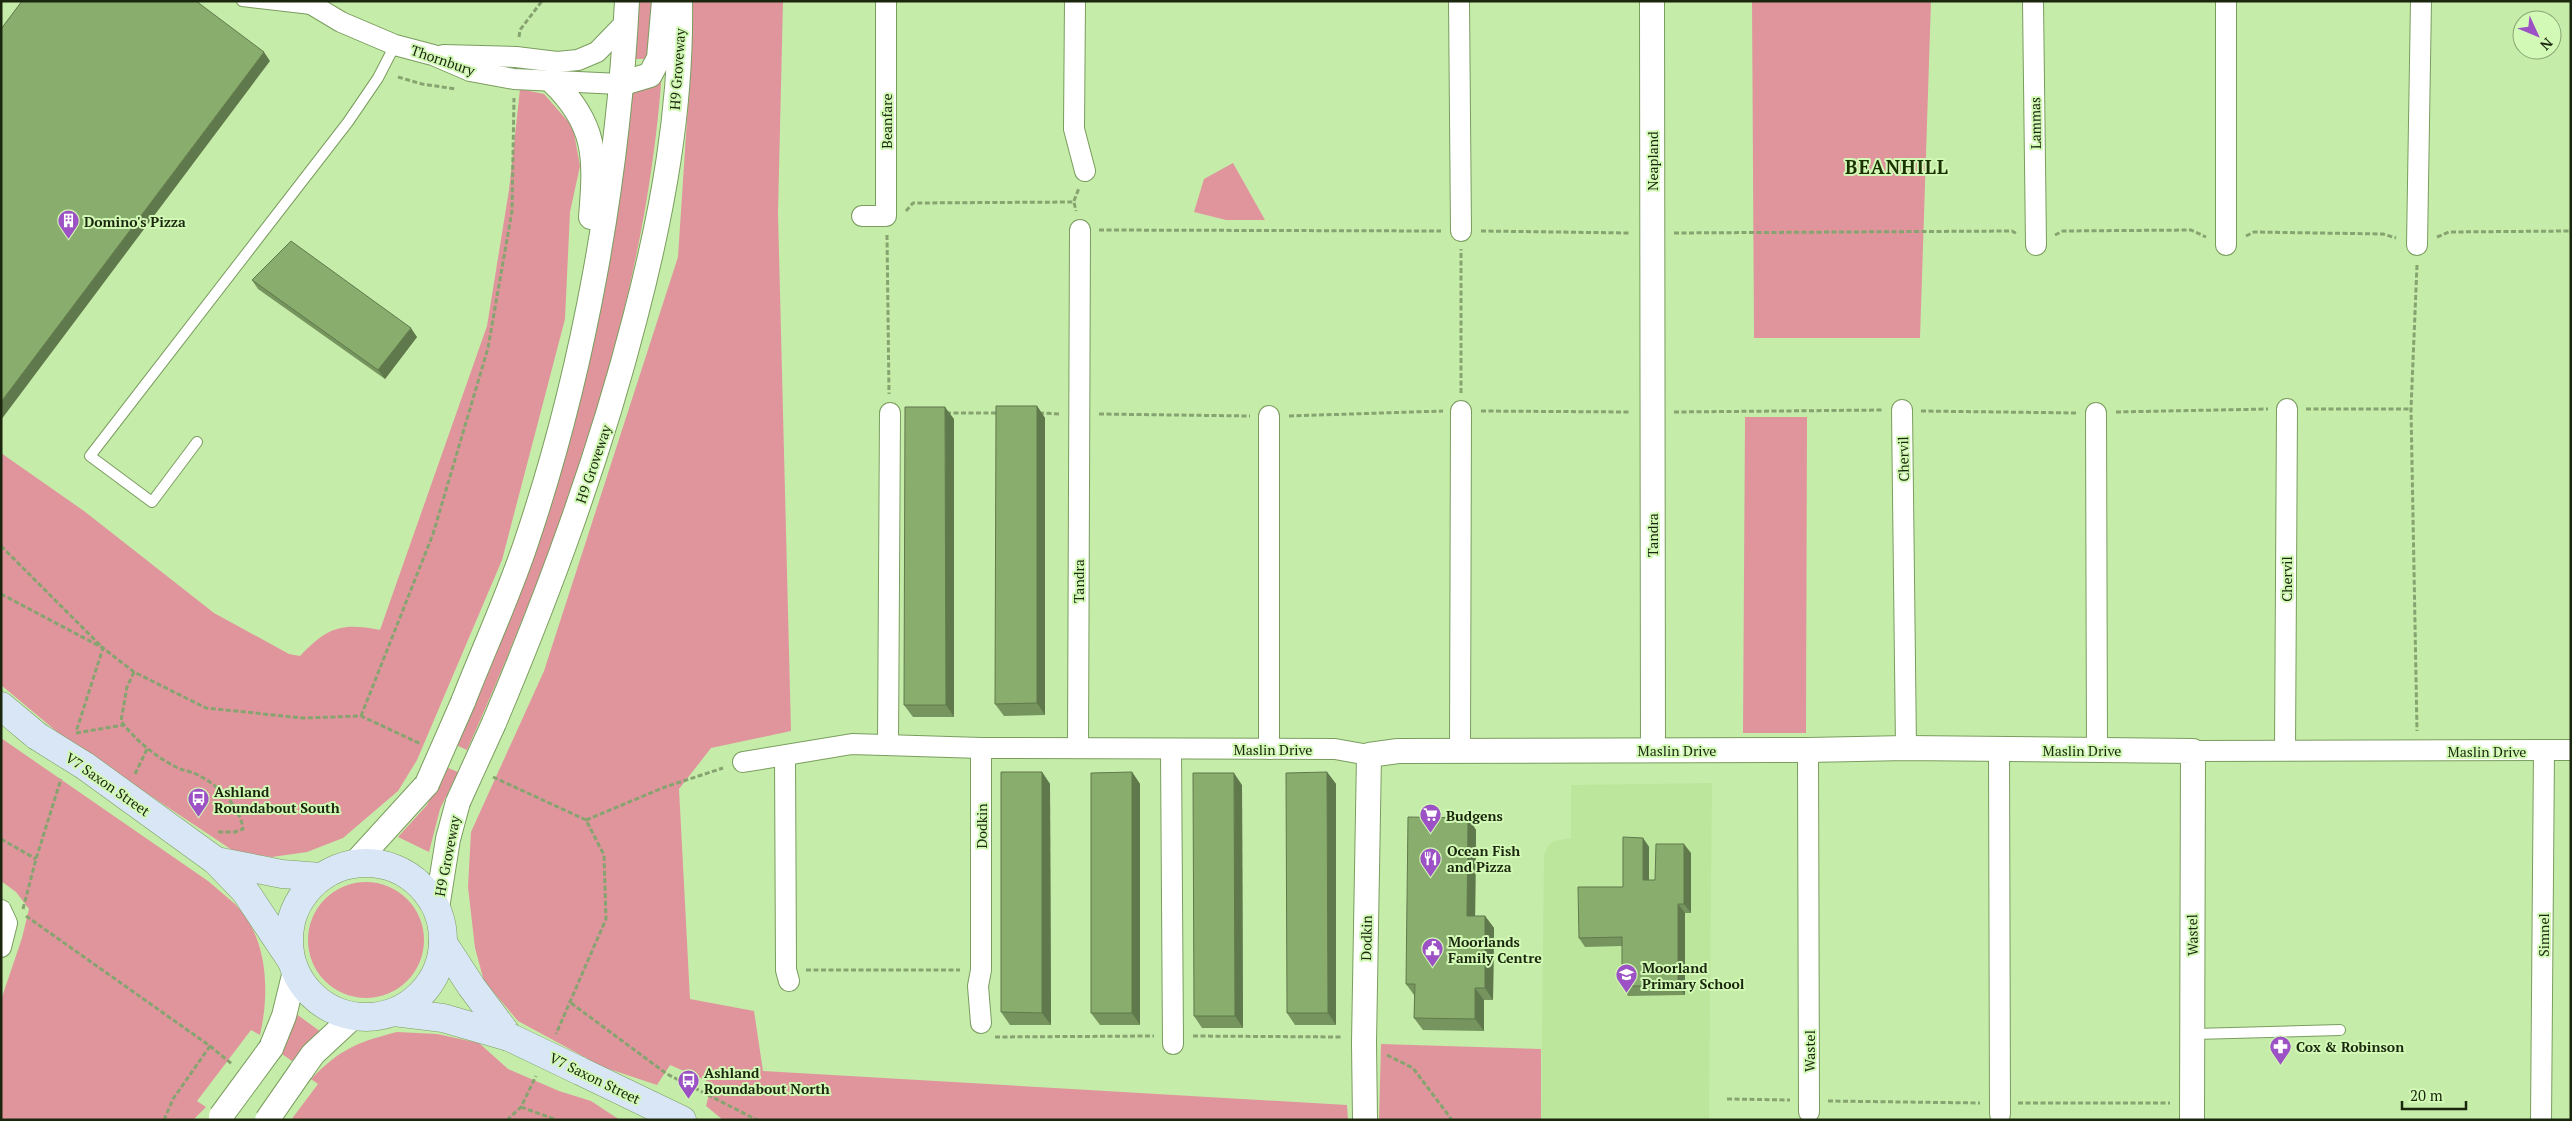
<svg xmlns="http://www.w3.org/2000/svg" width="2572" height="1121" font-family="'PT Serif',serif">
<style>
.built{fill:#bce69c}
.green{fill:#e0959d}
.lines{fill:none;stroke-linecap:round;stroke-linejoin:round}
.service-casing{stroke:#7a9d5e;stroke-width:12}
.minor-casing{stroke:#7a9d5e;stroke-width:22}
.tertiary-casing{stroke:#7a9d5e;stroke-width:26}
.secondary-casing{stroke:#7a9d5e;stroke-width:29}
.path{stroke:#87a370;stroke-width:3;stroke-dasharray:5 2.5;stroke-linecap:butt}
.service{stroke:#fff;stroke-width:10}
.minor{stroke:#fff;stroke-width:20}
.tertiary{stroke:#fff;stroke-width:24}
.secondary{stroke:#d8e6f6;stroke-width:28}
.tertiary-bridge-casing{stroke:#7a9d5e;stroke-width:26;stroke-linecap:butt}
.secondary-bridge-casing{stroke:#7a9d5e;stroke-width:29;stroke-linecap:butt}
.tertiary-bridge{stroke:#fff;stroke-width:24}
.secondary-bridge{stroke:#d8e6f6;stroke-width:28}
.wall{fill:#76955e}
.shaded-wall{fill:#60794c}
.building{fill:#89ad6d;stroke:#60794c}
.labels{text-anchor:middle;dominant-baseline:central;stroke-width:4;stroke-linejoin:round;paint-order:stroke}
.street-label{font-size:14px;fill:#1a270e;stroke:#d3f9b6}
.poi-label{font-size:14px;font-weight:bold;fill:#1a270e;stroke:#d3f9b6;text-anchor:start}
.district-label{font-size:19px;font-weight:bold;letter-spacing:1px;fill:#1a3101;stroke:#d3f9b6}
</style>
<rect width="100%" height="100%" fill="#c6ecaa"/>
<!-- built -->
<polygon class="built" points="1712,783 1709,1120 1541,1120 1544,855 1548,846 1554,841 1571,838 1571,785"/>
<!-- green -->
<g class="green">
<polygon points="638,1 654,1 653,41 645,59 634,59"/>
<polygon points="691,1 783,1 778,213 791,731 711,748 679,789 690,999 754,1011 763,1071 1347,1105 1348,1120 723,1120 706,1106 712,1083 670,1065 657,1085 603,1067 518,1021 484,981 475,948 468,887 471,832 544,671 678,257 692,43"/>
<polygon points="1752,1 1931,1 1920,338 1754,338"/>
<path d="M 662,72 C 645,309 563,534 467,750 L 456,745 L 497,648 L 632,92 Z"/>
<path d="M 520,89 L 544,94 L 573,127 L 580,166 L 570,212 L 565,319 L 502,560 L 417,760 L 398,791 L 343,838 L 307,852 L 272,857 L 235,852 L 127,780 L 92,761 L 1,685 L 1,453 L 84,511 L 214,613 L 289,654 L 300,656 C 327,628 340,622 380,630 L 487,326 L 509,190 Z"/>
<polygon points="1233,163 1265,220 1226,220 1194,212 1204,179"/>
<polygon points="1745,417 1807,417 1806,733 1743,733"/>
<path d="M 1,738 L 208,881 C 217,889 226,896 235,904 C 268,938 270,991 260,1035 L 251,1030 L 197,1101 L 206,1107 L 193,1120 L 1,1120 L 1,1000 L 22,938 L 29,909 L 16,892 L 1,881 Z"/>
<polygon points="446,767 458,772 440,809 429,852 398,837 427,805"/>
<circle cx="366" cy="940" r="58"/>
<polygon points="295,1013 321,1032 307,1043 292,1061 279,1052"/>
<path d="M 397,1032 L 437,1034 L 479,1043 L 508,1069 L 559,1091 L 591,1101 L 620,1120 L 291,1120 L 318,1084 L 311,1079 C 340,1049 358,1042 397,1032 Z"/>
<polygon points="1381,1044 1541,1049 1541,1120 1379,1120"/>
</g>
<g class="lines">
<defs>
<g id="service">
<polyline points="242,1 311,9"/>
<polyline points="197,442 152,502 90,456 348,122 378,78 395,45"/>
<polyline points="2194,1034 2340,1030"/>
</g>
<g id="minor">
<polyline points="306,1 341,22 395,45 433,55 470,71 514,79 620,84"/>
<polyline points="1075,1 1074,129 1085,171"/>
<polyline points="1459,1 1461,231"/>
<polyline points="2033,1 2036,245"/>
<polyline points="443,55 516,57 557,62 578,60 597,52 626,22"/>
<polyline points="862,216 886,216 886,1"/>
<polyline points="2226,245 2226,1"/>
<polyline points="2417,245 2421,1"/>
<polyline points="1902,410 1906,748"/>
<polyline points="2096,413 2097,749"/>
<polyline points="888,745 890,413"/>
<polyline points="1078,748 1080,230"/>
<polyline points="1269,749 1269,416"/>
<polyline points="1171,750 1173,1044"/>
<polyline points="1460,750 1461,411"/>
<polyline points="1808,750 1809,1112"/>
<polyline points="2285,750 2287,409"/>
<polyline points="1999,751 2000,1114"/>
<polyline points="2193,751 2571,750"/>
<polyline points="785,756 786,970 789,981"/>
<polyline points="743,762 852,744 981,748 1335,749 1369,755"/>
<polyline points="1,910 7,923 1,947"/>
<polyline points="981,1023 978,986 981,970 981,748"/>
<polyline points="2541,1120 2544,750"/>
</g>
<g id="tertiary">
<polyline points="1652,1 1653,750"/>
<path d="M 552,81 C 597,124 596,158 591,217"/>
<polyline points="620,84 650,75 659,58 664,1"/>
<path d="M 463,702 C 484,648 509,595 527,540 C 584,371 618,179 627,1"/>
<path d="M 494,723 C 550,590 599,458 635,318 C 662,215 682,108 680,1"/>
<polyline points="355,863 427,784"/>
<polyline points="437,908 448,839 458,802"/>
<polyline points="271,1048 284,1016 295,971"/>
<polyline points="301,1071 313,1054 354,1016"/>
<polyline points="1365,1120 1364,1043 1369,755 1398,751 1808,750 1906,748 2193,751 2192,1120"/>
</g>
<g id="secondary">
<polyline points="1,706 37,736"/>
<polyline points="85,766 216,861 245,891 291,960"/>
<polyline points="216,861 282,874 321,877"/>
<circle cx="366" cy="940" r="77"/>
<polyline points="443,943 471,986 509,1037"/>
<polyline points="394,1012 443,1018 509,1037"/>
<polyline points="578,1070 682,1120"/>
</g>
</defs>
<!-- service casing -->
<use href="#service" class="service-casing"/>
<!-- minor casing -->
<use href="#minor" class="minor-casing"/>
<!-- tertiary casing -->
<use href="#tertiary" class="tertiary-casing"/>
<!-- secondary casing -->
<use href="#secondary" class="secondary-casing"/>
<!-- path -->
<g class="path">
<polyline points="519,37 520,30 542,1"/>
<polyline points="398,77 422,84 456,89"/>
<polyline points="1074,201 1079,188"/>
<polyline points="906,211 913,203 1074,202 1076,211"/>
<polyline points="1099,230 1441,231"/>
<polyline points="1481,231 1630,233"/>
<polyline points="1674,233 2012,231 2017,234"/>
<polyline points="887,235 889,394"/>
<polyline points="2055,235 2063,231 2191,230 2206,237"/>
<polyline points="2246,236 2254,232 2383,234 2396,238"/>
<polyline points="2437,237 2449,232 2571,231"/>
<polyline points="2417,265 2411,409 2417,731"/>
<polyline points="1461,393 1461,249"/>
<polyline points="2306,409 2411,409"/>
<polyline points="1481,411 1630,412"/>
<polyline points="1921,411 2078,413"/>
<polyline points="1674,412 1883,410"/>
<polyline points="2116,412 2268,409"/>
<polyline points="946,413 998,413"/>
<polyline points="1039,413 1060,414"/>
<polyline points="1099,414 1250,416"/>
<polyline points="1289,416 1443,411"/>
<polyline points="1,546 103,648 76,732"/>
<polyline points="1,594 103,648 134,672 206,708 303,718 361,716 421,744"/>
<path d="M 134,672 L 127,687 L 121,721 C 134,739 156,757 176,767 C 183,771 191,771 198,775 C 218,785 240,806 243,829 L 235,832 L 217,832"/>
<polyline points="361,716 433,534 488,348 512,211 514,98"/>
<polyline points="76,733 124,725"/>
<polyline points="135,774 148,747"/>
<polyline points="493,777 586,820 604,855 606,919 556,1034"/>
<polyline points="586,820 665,787 723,768"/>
<polyline points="1,839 36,859"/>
<polyline points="23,909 36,859 61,779"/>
<polyline points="26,916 210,1046 232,1064"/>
<polyline points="806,970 960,970"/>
<polyline points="571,1003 667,1074 757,1120"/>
<polyline points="1193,1036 1342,1037"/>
<polyline points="995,1037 1154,1036"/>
<polyline points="1387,1055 1413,1068 1452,1120"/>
<polyline points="1727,1099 1790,1100"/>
<polyline points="1828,1101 1980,1103"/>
<polyline points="2018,1103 2170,1103"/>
<polyline points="521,1107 557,1120"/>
<polyline points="164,1120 173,1099 210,1046"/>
<polyline points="507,1120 521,1107 536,1076"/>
</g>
<!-- service -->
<use href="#service" class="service"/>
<!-- minor -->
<use href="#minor" class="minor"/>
<!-- tertiary -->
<use href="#tertiary" class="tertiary"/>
<!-- secondary -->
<use href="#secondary" class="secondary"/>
<defs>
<g id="tertiary-bridge">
<polyline points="427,784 463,702"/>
<polyline points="458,802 494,723"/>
<polyline points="221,1116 271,1048"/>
<polyline points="267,1120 301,1071"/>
</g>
<g id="secondary-bridge">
<polyline points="37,736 85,766"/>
<polyline points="509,1037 578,1070"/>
</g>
</defs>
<!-- tertiary-bridge casing -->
<use href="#tertiary-bridge" class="tertiary-bridge-casing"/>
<!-- secondary-bridge casing -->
<use href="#secondary-bridge" class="secondary-bridge-casing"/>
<!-- tertiary-bridge -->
<use href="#tertiary-bridge" class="tertiary-bridge"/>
<!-- secondary-bridge -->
<use href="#secondary-bridge" class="secondary-bridge"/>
</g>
<!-- wall -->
<g class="wall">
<polygon points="252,280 417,337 385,379 258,289"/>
<polygon points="1037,406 1045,418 1045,715 1004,716 995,704"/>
<polygon points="954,419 954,717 913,717 904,705"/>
<polygon points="1042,772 1050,784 1051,1025 1010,1025 1001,1012"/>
<polygon points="1132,772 1140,784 1140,1025 1100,1025 1091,1013"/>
<polygon points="1327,772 1336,784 1336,1025 1295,1025 1287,1013"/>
<polygon points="1242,785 1243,1028 1202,1028 1194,1016"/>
<polygon points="1468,818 1476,830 1475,916 1485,916 1494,928 1493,1000 1484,1000 1484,1031 1423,1030 1414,1018 1414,995 1406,984"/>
<polygon points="1643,838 1649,847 1649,880 1655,880 1691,853 1691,913 1685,913 1685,995 1628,996 1622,986 1622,946 1585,947 1579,938 1623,887"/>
</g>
<!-- shaded-wall -->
<g class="shaded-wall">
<polygon points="264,52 270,61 1,420 1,402"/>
<polygon points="411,328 417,337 385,379 378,370"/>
<polygon points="1037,406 1045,418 1045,715 1037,703"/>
<polygon points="945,407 954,419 954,717 946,705"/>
<polygon points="1042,772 1050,784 1051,1025 1042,1013"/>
<polygon points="1132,772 1140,784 1140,1025 1132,1013"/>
<polygon points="1327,772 1336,784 1336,1025 1328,1013"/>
<polygon points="1234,773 1242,785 1243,1028 1235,1016"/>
<polygon points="1468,818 1476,830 1475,928 1467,916"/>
<polygon points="1643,838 1649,847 1649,889 1643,880"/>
<polygon points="1684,844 1691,853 1691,913 1684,904"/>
<polygon points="1678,904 1685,913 1685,995 1678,986"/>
<polygon points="1485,916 1494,928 1493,1000 1485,988"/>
<polygon points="1475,988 1484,1000 1484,1031 1475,1019"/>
</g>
<!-- building -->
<g class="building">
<polygon points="22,1 196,1 264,52 1,402 1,29"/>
<polygon points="291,241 411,328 378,370 252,280"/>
<polygon points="996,406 1037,406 1037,703 995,704"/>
<polygon points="905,407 945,407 946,705 904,705"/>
<polygon points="1001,772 1042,772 1042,1013 1001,1012"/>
<polygon points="1132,772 1132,1013 1091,1013 1091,773"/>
<polygon points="1327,772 1328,1013 1287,1013 1286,773"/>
<polygon points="1193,773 1234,773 1235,1016 1194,1016"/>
<polygon points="1408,817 1468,818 1467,916 1485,916 1485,988 1475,988 1475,1019 1414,1018 1415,984 1406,984"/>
<polygon points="1623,837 1643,838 1643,880 1655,880 1656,844 1684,844 1684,904 1678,904 1678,986 1622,986 1622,937 1579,938 1578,887 1623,887"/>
</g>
<!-- icons -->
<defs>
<symbol id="building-pin" viewBox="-11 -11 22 30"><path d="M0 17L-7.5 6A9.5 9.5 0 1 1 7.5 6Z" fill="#9c51c4" stroke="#d3f9b6"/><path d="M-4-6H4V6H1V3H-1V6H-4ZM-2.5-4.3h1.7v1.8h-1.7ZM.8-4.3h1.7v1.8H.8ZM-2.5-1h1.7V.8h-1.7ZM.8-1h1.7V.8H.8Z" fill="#fff"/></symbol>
<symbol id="bus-pin" viewBox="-11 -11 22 30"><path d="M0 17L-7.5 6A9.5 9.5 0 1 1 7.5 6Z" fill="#9c51c4" stroke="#d3f9b6"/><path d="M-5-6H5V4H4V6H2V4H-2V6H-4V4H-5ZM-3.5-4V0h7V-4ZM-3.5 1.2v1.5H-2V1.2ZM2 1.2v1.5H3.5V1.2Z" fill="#fff"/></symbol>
<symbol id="supermarket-pin" viewBox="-11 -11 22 30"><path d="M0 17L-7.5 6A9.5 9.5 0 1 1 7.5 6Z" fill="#9c51c4" stroke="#d3f9b6"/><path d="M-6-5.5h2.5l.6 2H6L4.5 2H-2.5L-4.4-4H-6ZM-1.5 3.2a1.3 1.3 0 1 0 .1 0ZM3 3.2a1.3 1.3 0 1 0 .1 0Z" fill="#fff"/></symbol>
<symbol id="restaurant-pin" viewBox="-11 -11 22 30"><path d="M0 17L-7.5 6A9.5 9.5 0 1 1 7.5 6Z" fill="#9c51c4" stroke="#d3f9b6"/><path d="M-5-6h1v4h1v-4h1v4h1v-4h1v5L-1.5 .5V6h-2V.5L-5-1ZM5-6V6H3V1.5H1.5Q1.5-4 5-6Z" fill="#fff"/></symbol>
<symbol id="civic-pin" viewBox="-11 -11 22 30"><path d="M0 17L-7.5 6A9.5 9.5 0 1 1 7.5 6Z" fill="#9c51c4" stroke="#d3f9b6"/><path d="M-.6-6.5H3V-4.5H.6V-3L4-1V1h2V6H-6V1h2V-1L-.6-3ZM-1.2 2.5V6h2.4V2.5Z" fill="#fff"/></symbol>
<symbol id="school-pin" viewBox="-11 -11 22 30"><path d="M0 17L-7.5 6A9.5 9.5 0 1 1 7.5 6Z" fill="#9c51c4" stroke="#d3f9b6"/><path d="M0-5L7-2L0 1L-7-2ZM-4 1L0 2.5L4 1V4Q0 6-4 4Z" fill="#fff"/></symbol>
<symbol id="pharmacy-pin" viewBox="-11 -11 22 30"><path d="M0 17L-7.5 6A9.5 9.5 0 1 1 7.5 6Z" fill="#9c51c4" stroke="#d3f9b6"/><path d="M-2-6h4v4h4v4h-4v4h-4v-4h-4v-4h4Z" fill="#fff"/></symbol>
</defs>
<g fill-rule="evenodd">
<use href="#building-pin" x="56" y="208" width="25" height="34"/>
<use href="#bus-pin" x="186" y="786" width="25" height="34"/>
<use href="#supermarket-pin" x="1418" y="802" width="25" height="34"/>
<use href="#restaurant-pin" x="1418" y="846" width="25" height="34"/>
<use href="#civic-pin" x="1420" y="936" width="25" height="34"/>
<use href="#school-pin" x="1614" y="962" width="25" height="34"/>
<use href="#pharmacy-pin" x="2268" y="1034" width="25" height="34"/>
<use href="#bus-pin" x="676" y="1068" width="25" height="34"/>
</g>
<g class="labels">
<!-- street labels -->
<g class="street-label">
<text transform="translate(443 60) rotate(19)">Thornbury</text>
<text transform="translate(677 69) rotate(-86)">H9 Groveway</text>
<text transform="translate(886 121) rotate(-90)">Beanfare</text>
<text transform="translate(2035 123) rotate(-91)">Lammas</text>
<text transform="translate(1652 161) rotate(-90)">Neapland</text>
<text transform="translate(1903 459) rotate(-91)">Chervil</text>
<text transform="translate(593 464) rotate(-71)">H9 Groveway</text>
<text transform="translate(1652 535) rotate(-90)">Tandra</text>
<text transform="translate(2286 579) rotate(-90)">Chervil</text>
<text transform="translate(1078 581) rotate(-90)">Tandra</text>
<text x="1273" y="749">Maslin Drive</text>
<text x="1677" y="750">Maslin Drive</text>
<text x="2082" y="750">Maslin Drive</text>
<text x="2487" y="751">Maslin Drive</text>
<text transform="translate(108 784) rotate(35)">V7 Saxon Street</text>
<text transform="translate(981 826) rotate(-90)">Dodkin</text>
<text transform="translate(447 856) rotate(-79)">H9 Groveway</text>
<text transform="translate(2192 935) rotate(-91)">Wastel</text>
<text transform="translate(2543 935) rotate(-90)">Simnel</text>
<text transform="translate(1366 938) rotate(-89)">Dodkin</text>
<text transform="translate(1809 1051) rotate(-90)">Wastel</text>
<text transform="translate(595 1078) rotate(26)">V7 Saxon Street</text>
</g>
<!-- poi labels -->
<g class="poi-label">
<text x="84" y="221">Domino's Pizza</text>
<text x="214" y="791">Ashland<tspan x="214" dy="16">Roundabout South</tspan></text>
<text x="1446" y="815">Budgens</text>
<text x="1447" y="850">Ocean Fish<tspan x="1447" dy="16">and Pizza</tspan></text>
<text x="1448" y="941">Moorlands<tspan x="1448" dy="16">Family Centre</tspan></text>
<text x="1642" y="967">Moorland<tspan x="1642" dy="16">Primary School</tspan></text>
<text x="2296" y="1046">Cox &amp; Robinson</text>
<text x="704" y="1072">Ashland<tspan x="704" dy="16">Roundabout North</tspan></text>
</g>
<!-- district labels -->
<g class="district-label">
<text x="1897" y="166">BEANHILL</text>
</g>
</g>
<!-- border -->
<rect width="2572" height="1121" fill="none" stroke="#1a270e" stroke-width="5"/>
<!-- north arrow -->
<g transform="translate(2537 35) rotate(134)"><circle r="24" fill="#d3f9b6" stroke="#89a573"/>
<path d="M0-4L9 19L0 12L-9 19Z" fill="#9c51c4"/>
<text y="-8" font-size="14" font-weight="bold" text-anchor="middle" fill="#1a270e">N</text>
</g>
<!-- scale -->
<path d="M2402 1101v8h64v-8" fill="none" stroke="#1a270e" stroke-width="2.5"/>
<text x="2410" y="1101" font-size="15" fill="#1a270e" stroke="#d3f9b6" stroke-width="4" paint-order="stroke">20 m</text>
</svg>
